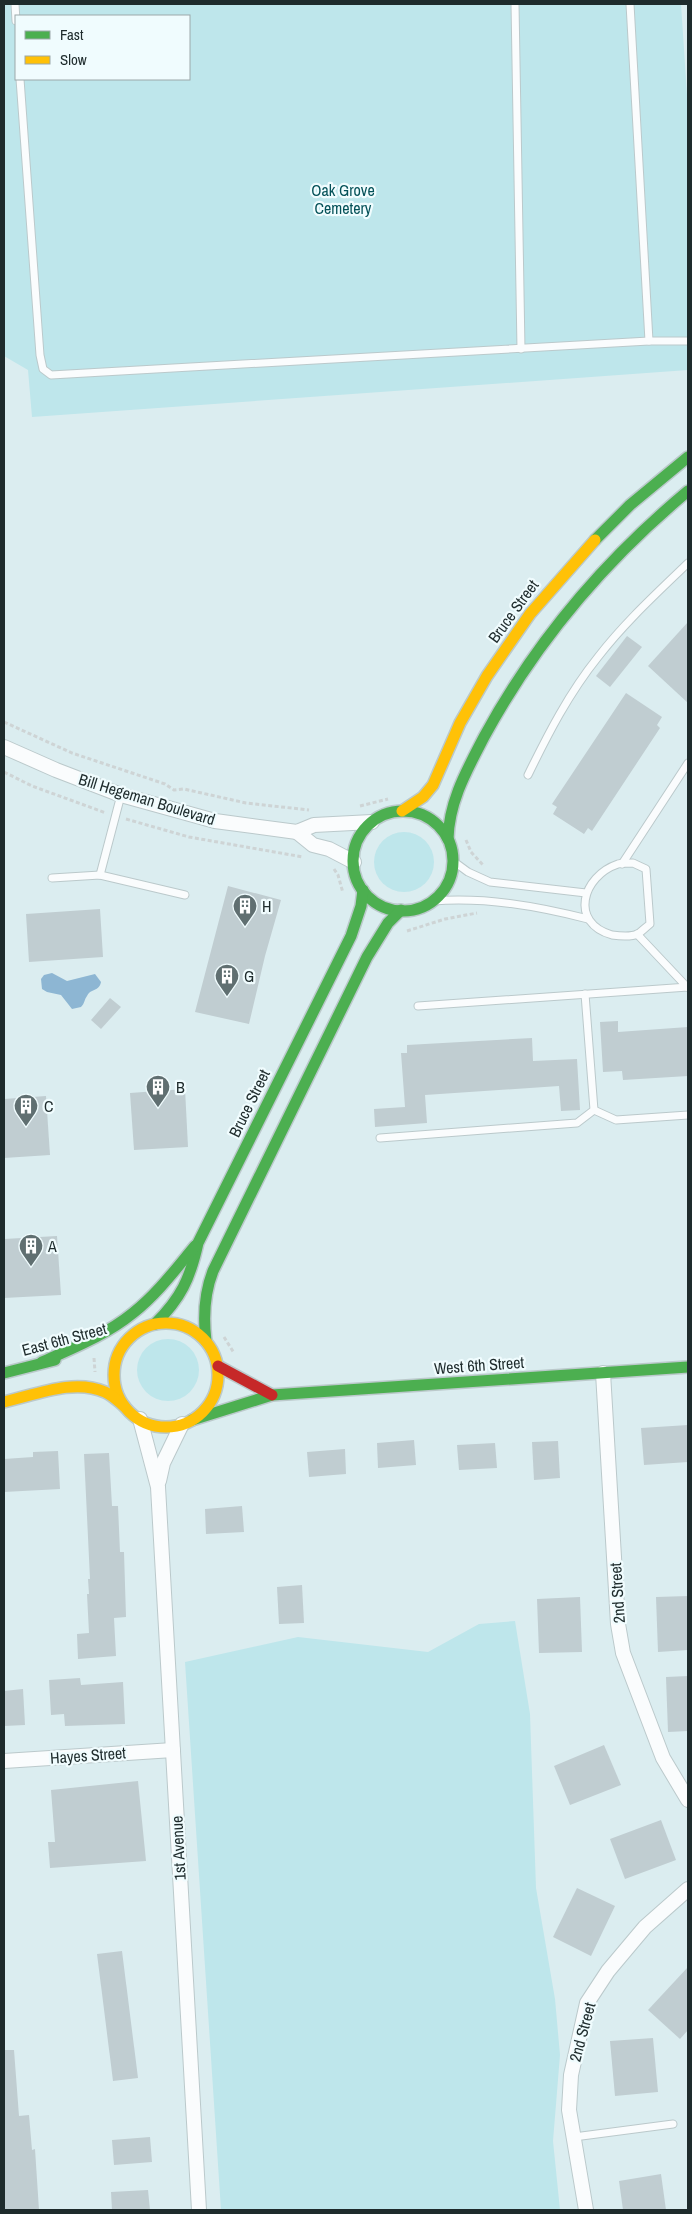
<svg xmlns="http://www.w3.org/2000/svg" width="692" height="2214" font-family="'Archivo Narrow',sans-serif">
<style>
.green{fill:#bee6eb;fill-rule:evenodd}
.water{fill:#8db6d3}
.building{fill:#c0cdd1}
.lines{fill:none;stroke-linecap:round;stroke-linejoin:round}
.lane-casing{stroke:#bbc9cb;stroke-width:9}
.street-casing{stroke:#bbc9cb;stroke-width:16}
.fast-casing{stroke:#bbc9cb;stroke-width:14}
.slow-casing{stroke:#bbc9cb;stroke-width:14}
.jam-casing{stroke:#bbc9cb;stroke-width:14}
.path{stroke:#ced4d5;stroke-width:3;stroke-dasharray:4 2.5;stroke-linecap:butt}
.lane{stroke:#fafcfd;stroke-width:7}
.street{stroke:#fafcfd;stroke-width:14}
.fast{stroke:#4caf50;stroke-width:11}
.slow{stroke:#ffc107;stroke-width:11}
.jam{stroke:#c62828;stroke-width:11}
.labels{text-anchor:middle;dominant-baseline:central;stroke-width:4.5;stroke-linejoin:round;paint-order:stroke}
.park-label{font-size:16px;fill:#045158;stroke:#f0fcfe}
.street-label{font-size:16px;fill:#1e2b2c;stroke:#f0fcfe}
.poi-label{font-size:16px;fill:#1e2b2c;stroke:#f0fcfe;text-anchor:start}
</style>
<rect width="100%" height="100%" fill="#dbedf0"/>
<!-- green -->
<g class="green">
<path d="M 4,4 L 681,4 L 688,110 L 688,370 L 32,417 L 28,370 L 4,356 ZM 16,16 L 189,16 L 189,79 L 16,79 Z"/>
<circle cx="404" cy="862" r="30"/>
<circle cx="168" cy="1370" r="31"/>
<polygon points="515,1621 530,1714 536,1888 555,1999 560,2055 553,2141 560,2210 221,2210 185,1662 298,1637 428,1652 479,1624"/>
</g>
<!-- water -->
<path class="water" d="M 52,973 L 67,981 L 95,974 L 101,982 C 99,992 91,988 87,996 C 84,1000 85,1003 81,1007 L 72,1009 L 61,995 L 47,992 L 42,989 L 41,979 L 44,975 Z"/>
<!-- building -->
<g class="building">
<polygon points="688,622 688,703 648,666"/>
<polygon points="627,636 642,647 610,687 596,676"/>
<polygon points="626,693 662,717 657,725 660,728 592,831 588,828 584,834 553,814 557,807 552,804"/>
<polygon points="228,886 281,900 265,956 249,1024 195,1012"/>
<polygon points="100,909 103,957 29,962 26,914"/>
<polygon points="110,998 121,1007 101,1029 91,1020"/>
<polygon points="618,1021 618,1032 688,1027 688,1076 623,1080 622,1071 603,1072 600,1022"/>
<polygon points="532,1038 533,1061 577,1059 580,1110 561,1111 559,1086 425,1095 427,1123 375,1127 374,1109 405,1107 401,1053 407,1053 407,1045"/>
<polygon points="185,1089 188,1147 134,1150 130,1093"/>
<polygon points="46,1096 50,1155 4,1158 4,1099"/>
<polygon points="57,1236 61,1295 4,1298 4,1239"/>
<polygon points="688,1425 688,1462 644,1465 641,1428"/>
<polygon points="414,1440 416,1465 378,1468 377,1443"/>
<polygon points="558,1441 560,1478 534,1480 532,1442"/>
<polygon points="495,1443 497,1468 459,1470 457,1445"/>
<polygon points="345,1449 346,1474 309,1477 307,1452"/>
<polygon points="58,1451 60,1489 4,1492 4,1459 33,1457 33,1452"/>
<polygon points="109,1453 112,1506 118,1506 120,1552 124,1552 126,1617 114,1618 116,1656 78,1659 77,1634 89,1633 87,1594 89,1594 88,1579 90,1579 84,1454"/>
<polygon points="242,1506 244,1532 206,1534 205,1509"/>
<polygon points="302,1585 304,1623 279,1624 277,1587"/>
<polygon points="688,1596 688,1650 658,1652 656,1597"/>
<polygon points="580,1597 582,1652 539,1653 537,1599"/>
<polygon points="688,1676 688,1731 668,1732 666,1677"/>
<polygon points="80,1678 81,1685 123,1682 125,1724 65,1726 64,1714 51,1715 49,1680"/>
<polygon points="23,1689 25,1725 4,1726 4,1691"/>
<polygon points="604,1745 621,1785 570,1805 554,1766"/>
<polygon points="138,1781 146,1861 50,1868 48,1842 55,1842 51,1790"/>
<polygon points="661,1820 676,1860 625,1879 610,1839"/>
<polygon points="577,1888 615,1906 591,1956 553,1937"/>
<polygon points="122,1951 138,2078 113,2081 97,1954"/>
<polygon points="688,1967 688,2030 680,2039 648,2010"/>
<polygon points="653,2038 658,2092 615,2096 610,2041"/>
<polygon points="4,2050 14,2050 19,2116 29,2115 32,2150 35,2149 39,2210 4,2210"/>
<polygon points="150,2137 152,2162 114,2165 112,2140"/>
<polygon points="661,2174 666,2210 623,2210 619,2181"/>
<polygon points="148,2190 150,2210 112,2210 111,2192"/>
</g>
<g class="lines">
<defs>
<g id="lane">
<polyline points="15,4 16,21"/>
<polyline points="515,4 521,349"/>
<polyline points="630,4 649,341"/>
<polyline points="20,79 40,355 43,369 51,375 649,341 688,341"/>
<path d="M 528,775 C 548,734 569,693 598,657 C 625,622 657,593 688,563"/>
<polyline points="453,861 468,872 490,882 586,893"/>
<path d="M 633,863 L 646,869 L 650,924 C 646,927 642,931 638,934 C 631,937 619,936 612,935 C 569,923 582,876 618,864 C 622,863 628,863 633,863 Z"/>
<polyline points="622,864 688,763"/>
<polyline points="100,875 121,795"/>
<polyline points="52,878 100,875 185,895"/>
<path d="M 433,901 C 486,897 537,906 588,919"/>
<polyline points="637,934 687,987"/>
<polyline points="418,1006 688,987"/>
<polyline points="594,1110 616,1120 688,1115"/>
<polyline points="380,1138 577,1123 594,1110 585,994"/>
<polyline points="574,2137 673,2124"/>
</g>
<g id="street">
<polyline points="4,747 56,770 121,795 215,821 297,832 314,825 372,822"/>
<polyline points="297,832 313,845 329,849 354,862"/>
<polyline points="603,1373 618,1624 623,1653 663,1758 688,1800"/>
<polyline points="140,1419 158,1487 199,2210"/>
<polyline points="159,1481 163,1463 182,1424"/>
<polyline points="4,1761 173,1750"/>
<polyline points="586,2210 569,2110 571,2075 587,2003 608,1971 645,1927 688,1889"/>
</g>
<g id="fast">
<polyline points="595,540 630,505 688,457"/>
<circle cx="403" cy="861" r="50"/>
<path d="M 448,839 C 449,801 467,770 484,737 C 536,641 604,561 688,491"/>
<path d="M 155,1324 C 181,1298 190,1279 198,1243 L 351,936 L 361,906 L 363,890"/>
<path d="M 206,1341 C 203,1316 204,1294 213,1271 L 367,957 L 388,923 L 401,910"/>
<path d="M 42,1362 C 73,1348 106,1335 133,1313 C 157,1294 175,1270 195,1246"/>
<polyline points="4,1373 55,1360"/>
<polyline points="192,1420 272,1395 688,1367"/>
</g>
<g id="slow">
<polyline points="402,811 423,797 433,785 460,723 487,676 530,614 595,540"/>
<circle cx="166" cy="1375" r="52"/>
<path d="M 4,1402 C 35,1395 74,1378 105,1392 C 112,1395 118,1401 124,1406"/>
</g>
<polyline id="jam" points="218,1366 272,1395"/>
</defs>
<!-- lane casing -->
<use href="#lane" class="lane-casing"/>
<!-- street casing -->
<use href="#street" class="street-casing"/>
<!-- fast casing -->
<use href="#fast" class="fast-casing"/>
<!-- slow casing -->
<use href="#slow" class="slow-casing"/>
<!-- jam casing -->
<use href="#jam" class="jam-casing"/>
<!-- path -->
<g class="path">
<polyline points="4,722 72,753 165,784 174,790 184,789 246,803 309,810"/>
<polyline points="4,772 32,786 106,813"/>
<polyline points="360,806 388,799"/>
<polyline points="126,819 189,837 303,857"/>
<polyline points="466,840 471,852 483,865"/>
<polyline points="334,869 338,875 343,893"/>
<polyline points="407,931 445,919 477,913"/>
<polyline points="224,1337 234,1353"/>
<polyline points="94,1358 95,1372"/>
</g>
<!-- lane -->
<use href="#lane" class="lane"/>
<!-- street -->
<use href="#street" class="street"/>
<!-- fast -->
<use href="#fast" class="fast"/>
<!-- slow -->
<use href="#slow" class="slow"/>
<!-- jam -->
<use href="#jam" class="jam"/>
</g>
<!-- icons -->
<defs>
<symbol id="building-pin" viewBox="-11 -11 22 30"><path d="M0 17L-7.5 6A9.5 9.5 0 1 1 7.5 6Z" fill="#606f71" stroke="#f0fcfe"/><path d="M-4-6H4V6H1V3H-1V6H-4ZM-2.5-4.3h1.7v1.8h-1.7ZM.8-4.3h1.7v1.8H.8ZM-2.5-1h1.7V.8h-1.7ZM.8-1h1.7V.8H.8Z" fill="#fff"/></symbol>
</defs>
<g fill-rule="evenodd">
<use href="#building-pin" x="231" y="892" width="28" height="38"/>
<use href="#building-pin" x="213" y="962" width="28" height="38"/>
<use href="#building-pin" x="144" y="1073" width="28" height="38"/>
<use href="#building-pin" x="12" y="1092" width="28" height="38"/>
<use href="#building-pin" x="17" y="1232" width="28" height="38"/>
</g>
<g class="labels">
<!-- park labels -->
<g class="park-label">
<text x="343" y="190">Oak Grove<tspan x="343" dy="18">Cemetery</tspan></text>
</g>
<!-- street labels -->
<g class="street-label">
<text transform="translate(513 611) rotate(-54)">Bruce Street</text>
<text transform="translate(147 799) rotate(17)">Bill Hegeman Boulevard</text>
<text transform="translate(249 1103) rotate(-64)">Bruce Street</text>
<text transform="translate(64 1339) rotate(-15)">East 6th Street</text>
<text transform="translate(479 1365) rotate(-4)">West 6th Street</text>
<text transform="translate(617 1593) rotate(-94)">2nd Street</text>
<text transform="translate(88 1755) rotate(-4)">Hayes Street</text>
<text transform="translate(178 1848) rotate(-93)">1st Avenue</text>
<text transform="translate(582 2032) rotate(-75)">2nd Street</text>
</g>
<!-- poi labels -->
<g class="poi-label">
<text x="262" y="906">H</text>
<text x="244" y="976">G</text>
<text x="176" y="1087">B</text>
<text x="44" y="1106">C</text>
<text x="48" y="1246">A</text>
</g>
</g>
<!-- border -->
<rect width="692" height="2214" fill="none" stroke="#1e2b2c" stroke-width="10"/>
<!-- legend -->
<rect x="15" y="15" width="175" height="65" fill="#f0fcfe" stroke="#9ca8aa"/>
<rect x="25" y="31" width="25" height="8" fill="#4caf50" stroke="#9ca8aa"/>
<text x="60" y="40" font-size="15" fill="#1e2b2c">Fast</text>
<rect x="25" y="56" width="25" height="8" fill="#ffc107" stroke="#9ca8aa"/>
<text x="60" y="65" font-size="15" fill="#1e2b2c">Slow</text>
</svg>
